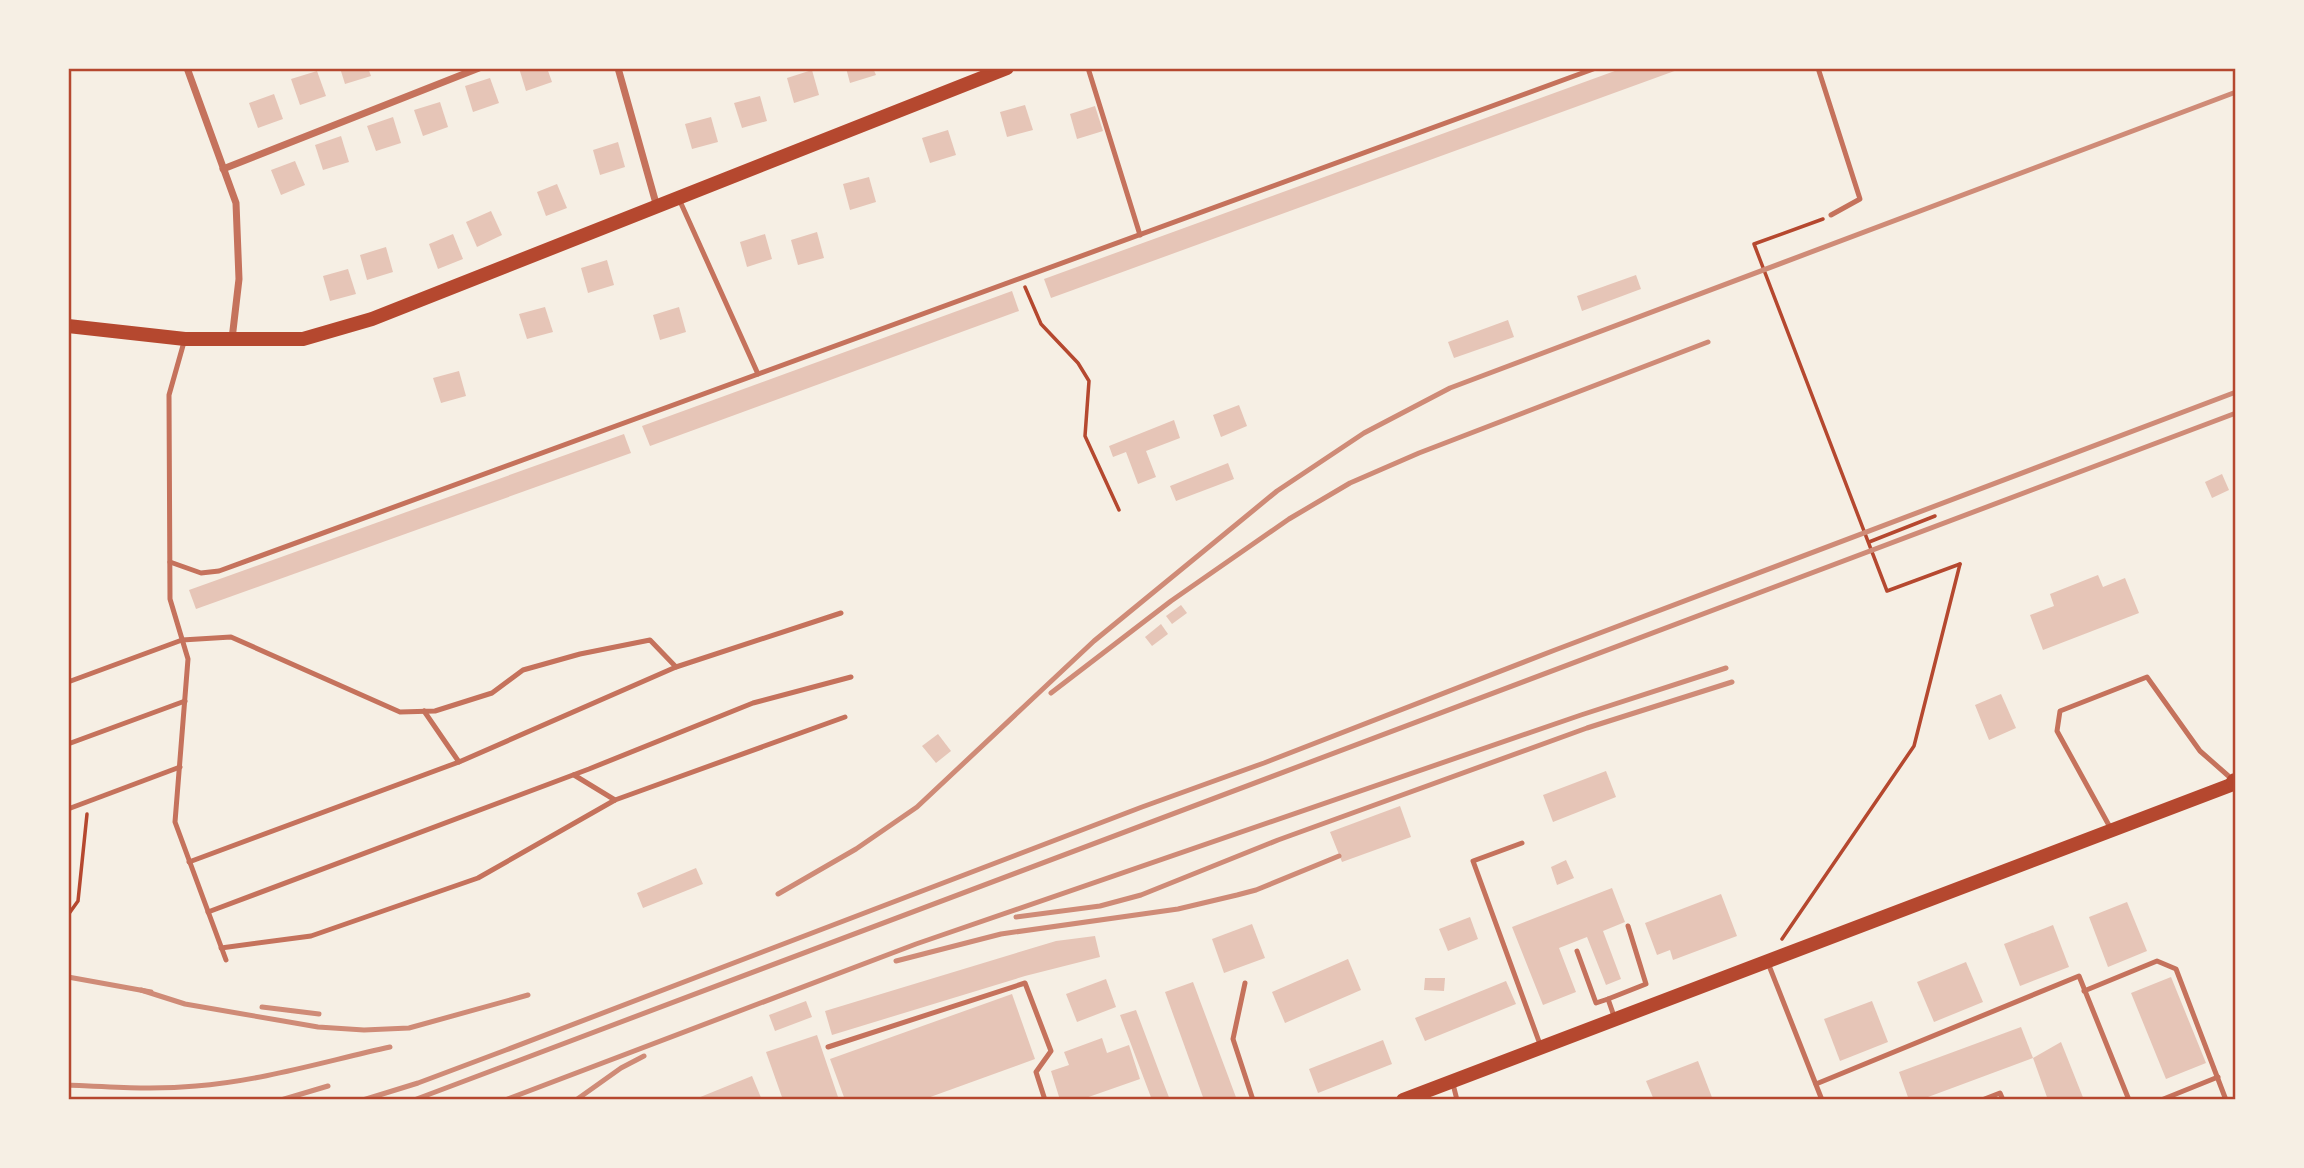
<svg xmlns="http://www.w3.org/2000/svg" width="2304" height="1168" font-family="Literata,serif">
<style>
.building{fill:#e6c5b7}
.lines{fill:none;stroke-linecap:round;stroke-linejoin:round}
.path{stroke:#b5482f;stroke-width:3.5}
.service{stroke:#c5725c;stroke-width:5}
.minor{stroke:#c5725c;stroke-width:7}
.secondary{stroke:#b5482f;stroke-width:14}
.primary{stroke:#b5482f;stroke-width:18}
.rail{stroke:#cf8b77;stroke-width:5}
.neatline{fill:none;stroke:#b5482f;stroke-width:2.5}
</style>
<rect width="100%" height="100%" fill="#f6efe4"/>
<!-- building -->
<g class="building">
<polygon points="340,68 368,68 371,76 345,84"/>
<polygon points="519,68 547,68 552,82 526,91"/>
<polygon points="846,68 873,68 876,75 850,83"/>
<polygon points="1623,68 1680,69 1051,298 1044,279"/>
<polygon points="812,70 819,95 794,103 787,78"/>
<polygon points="317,71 326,96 300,105 291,79"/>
<polygon points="490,78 499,103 473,112 465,86"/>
<polygon points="274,94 283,119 258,128 249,103"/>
<polygon points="760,96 767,121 742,128 734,103"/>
<polygon points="440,102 448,127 423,136 414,110"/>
<polygon points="1025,105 1033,130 1007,137 1000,112"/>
<polygon points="1095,106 1103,131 1077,139 1070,114"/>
<polygon points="393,117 401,143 376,151 367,126"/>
<polygon points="711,117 718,142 692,149 685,124"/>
<polygon points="948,130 956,155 930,163 922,138"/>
<polygon points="341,136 349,162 323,170 315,145"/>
<polygon points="618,142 625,167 600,175 593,150"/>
<polygon points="295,161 305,185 281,195 271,170"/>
<polygon points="869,177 876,202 850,210 843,184"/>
<polygon points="557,184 567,208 546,216 537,192"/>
<polygon points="491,211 502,235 477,247 466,222"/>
<polygon points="817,232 824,258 798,265 791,240"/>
<polygon points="453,234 463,259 438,269 429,244"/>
<polygon points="765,234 772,259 747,267 740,242"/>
<polygon points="386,247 393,272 367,280 360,255"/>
<polygon points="607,260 614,285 588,293 581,268"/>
<polygon points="348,269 356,294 330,301 323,276"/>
<polygon points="1636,275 1641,289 1582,311 1577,296"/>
<polygon points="1012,291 1019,311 650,446 642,426"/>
<polygon points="545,307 553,332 527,339 519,314"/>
<polygon points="679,307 686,332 660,340 653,315"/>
<polygon points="1508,320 1514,337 1454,358 1448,342"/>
<polygon points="459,371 466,396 441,403 433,378"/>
<polygon points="1239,405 1247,426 1221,437 1213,415"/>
<polygon points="1174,420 1180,438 1146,451 1156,477 1138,484 1126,452 1113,457 1109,446"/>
<polygon points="624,434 631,453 196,609 189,590"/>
<polygon points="1228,463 1234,479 1176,501 1170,486"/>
<polygon points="2222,474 2229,490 2212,498 2205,482"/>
<polygon points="2098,575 2103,587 2125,578 2139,613 2043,650 2030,615 2054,606 2050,594"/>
<polygon points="1181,605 1187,613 1172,624 1166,616"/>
<polygon points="1161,624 1168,634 1152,646 1145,637"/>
<polygon points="2001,694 2016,728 1989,740 1975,705"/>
<polygon points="938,734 951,751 936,763 922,746"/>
<polygon points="1606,771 1616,797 1553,822 1543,795"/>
<polygon points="1400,806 1411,837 1342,862 1330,832"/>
<polygon points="1566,860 1574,878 1557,885 1551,867"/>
<polygon points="696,868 703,884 643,908 637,893"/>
<polygon points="1612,888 1625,922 1603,931 1621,979 1606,985 1587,937 1559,948 1576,992 1543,1005 1512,927"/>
<polygon points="1721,894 1737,936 1673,960 1670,950 1657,955 1645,923"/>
<polygon points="2127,902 2147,951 2108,967 2089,917"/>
<polygon points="1470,917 1478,939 1448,951 1439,929"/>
<polygon points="1252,924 1265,958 1224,973 1212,939"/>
<polygon points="2053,925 2069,967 2020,986 2004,944"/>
<polygon points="1095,936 1100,957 1025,976 832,1035 825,1011 1056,941"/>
<polygon points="1348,959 1361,990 1285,1023 1272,992"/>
<polygon points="1966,962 1983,1002 1934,1022 1917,982"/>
<polygon points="2171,977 2206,1063 2166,1079 2131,993"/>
<polygon points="1425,978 1445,978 1444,991 1424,990"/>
<polygon points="1106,979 1116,1007 1077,1022 1066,994"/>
<polygon points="1506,981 1516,1004 1425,1041 1415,1018"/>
<polygon points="1193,982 1237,1100 1204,1100 1165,992"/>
<polygon points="1012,994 1035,1059 922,1100 845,1100 830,1059"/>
<polygon points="806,1001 812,1017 775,1031 769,1015"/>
<polygon points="1872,1001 1888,1042 1840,1061 1824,1019"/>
<polygon points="1136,1010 1160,1074 1170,1100 1152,1100 1120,1015"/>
<polygon points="2021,1027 2033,1058 1920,1100 1909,1100 1899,1072"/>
<polygon points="817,1035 839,1100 783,1100 766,1052"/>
<polygon points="1102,1038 1107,1053 1129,1045 1140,1079 1080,1100 1060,1100 1051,1071 1069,1065 1064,1052"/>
<polygon points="1383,1040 1392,1064 1318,1093 1309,1069"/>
<polygon points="2061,1042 2084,1100 2048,1100 2033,1058"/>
<polygon points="1698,1061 1713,1100 1654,1100 1646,1081"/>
<polygon points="752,1076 762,1100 693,1100"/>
</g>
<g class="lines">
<!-- path -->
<g class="path">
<polyline points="1823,219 1754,244 1887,591 1960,564"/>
<polyline points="1025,287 1041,324 1078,363 1089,381 1085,436 1119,510"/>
<polyline points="1869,542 1935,516"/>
<polyline points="68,915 78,901 87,814"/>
<polyline points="1782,939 1914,746 1960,564"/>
</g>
<!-- service -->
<g class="service">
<polyline points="1088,68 1140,235"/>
<polyline points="1818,68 1860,199 1831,215"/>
<polyline points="679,199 758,374"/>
<polyline points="184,342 169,395 170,599 188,659 175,822 226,960"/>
<polyline points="170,562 201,573 219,571 1596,68"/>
<polyline points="68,682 182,640 231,637 400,712 435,711 492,693 523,670 580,654 650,640 676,667 841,613"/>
<polyline points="424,711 459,762 676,667"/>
<polyline points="68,744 185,701"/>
<polyline points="574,775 615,800"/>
<polyline points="68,809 180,767"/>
<polyline points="2111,829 2057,731 2060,711 2147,677 2200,751 2233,780"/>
<polyline points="1522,843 1473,861 1541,1047"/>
<polyline points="189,862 459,762"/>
<polyline points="208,912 589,769 753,703 851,677"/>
<polyline points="221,948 311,936 478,878 615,800 845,717"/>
<polyline points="1577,951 1596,1003 1608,999"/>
<polyline points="1768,963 1822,1100"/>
<polyline points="1245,983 1233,1039 1253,1100"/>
<polyline points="2084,991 2157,961 2176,969 2226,1100"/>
<polyline points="1615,1019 1608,999 1646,984 1628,926"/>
<polyline points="828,1047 1025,983 1051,1051 1036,1072 1045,1100"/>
<polyline points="1453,1084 1457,1100"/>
<polyline points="1816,1084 2079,976 2129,1100"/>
<polyline points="1982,1100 2000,1093 2003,1100"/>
<polyline points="2161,1100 2218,1077"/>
</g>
<!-- minor -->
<g class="minor">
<polyline points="187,68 236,203 239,279 232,339"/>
<polyline points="618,68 657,207"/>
<polyline points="223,169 479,68"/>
</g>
<!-- secondary -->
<g class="secondary">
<polyline points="68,326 185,339 303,339 372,319 1007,68"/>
<polyline points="1403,1100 2236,783"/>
</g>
<!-- primary -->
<polyline class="primary" points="2235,782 2236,782"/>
<!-- rail -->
<g class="rail">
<polyline points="1051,693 1171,601 1289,519 1350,483 1419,453 1708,342"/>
<polyline points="778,894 856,849 917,807 1094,641 1277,491 1364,433 1450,388 2236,92"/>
<polyline points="1016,917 1100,906 1141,895 1278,840 1587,728 1732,682"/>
<polyline points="896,961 1001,934 1178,909 1237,895 1256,890 1339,856"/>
<polyline points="68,977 151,992"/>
<polyline points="141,990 185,1004 318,1027 364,1030 409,1028 528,995"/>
<polyline points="262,1007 319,1014"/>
<path d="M 68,1085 C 111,1087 154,1090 196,1086 C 261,1081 326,1061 390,1047"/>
<polyline points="281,1100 328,1086"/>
<polyline points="363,1100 418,1083 506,1050 1142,807 1264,763 1555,650 2236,392"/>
<polyline points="414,1100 2236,413"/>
<polyline points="505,1100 916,944 1581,715 1726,668"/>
<polyline points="576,1100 621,1068 644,1056"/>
</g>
</g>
<!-- border -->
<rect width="2304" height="1168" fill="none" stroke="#f6efe4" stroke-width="140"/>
<rect x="70" y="70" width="2164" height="1028" class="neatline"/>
</svg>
